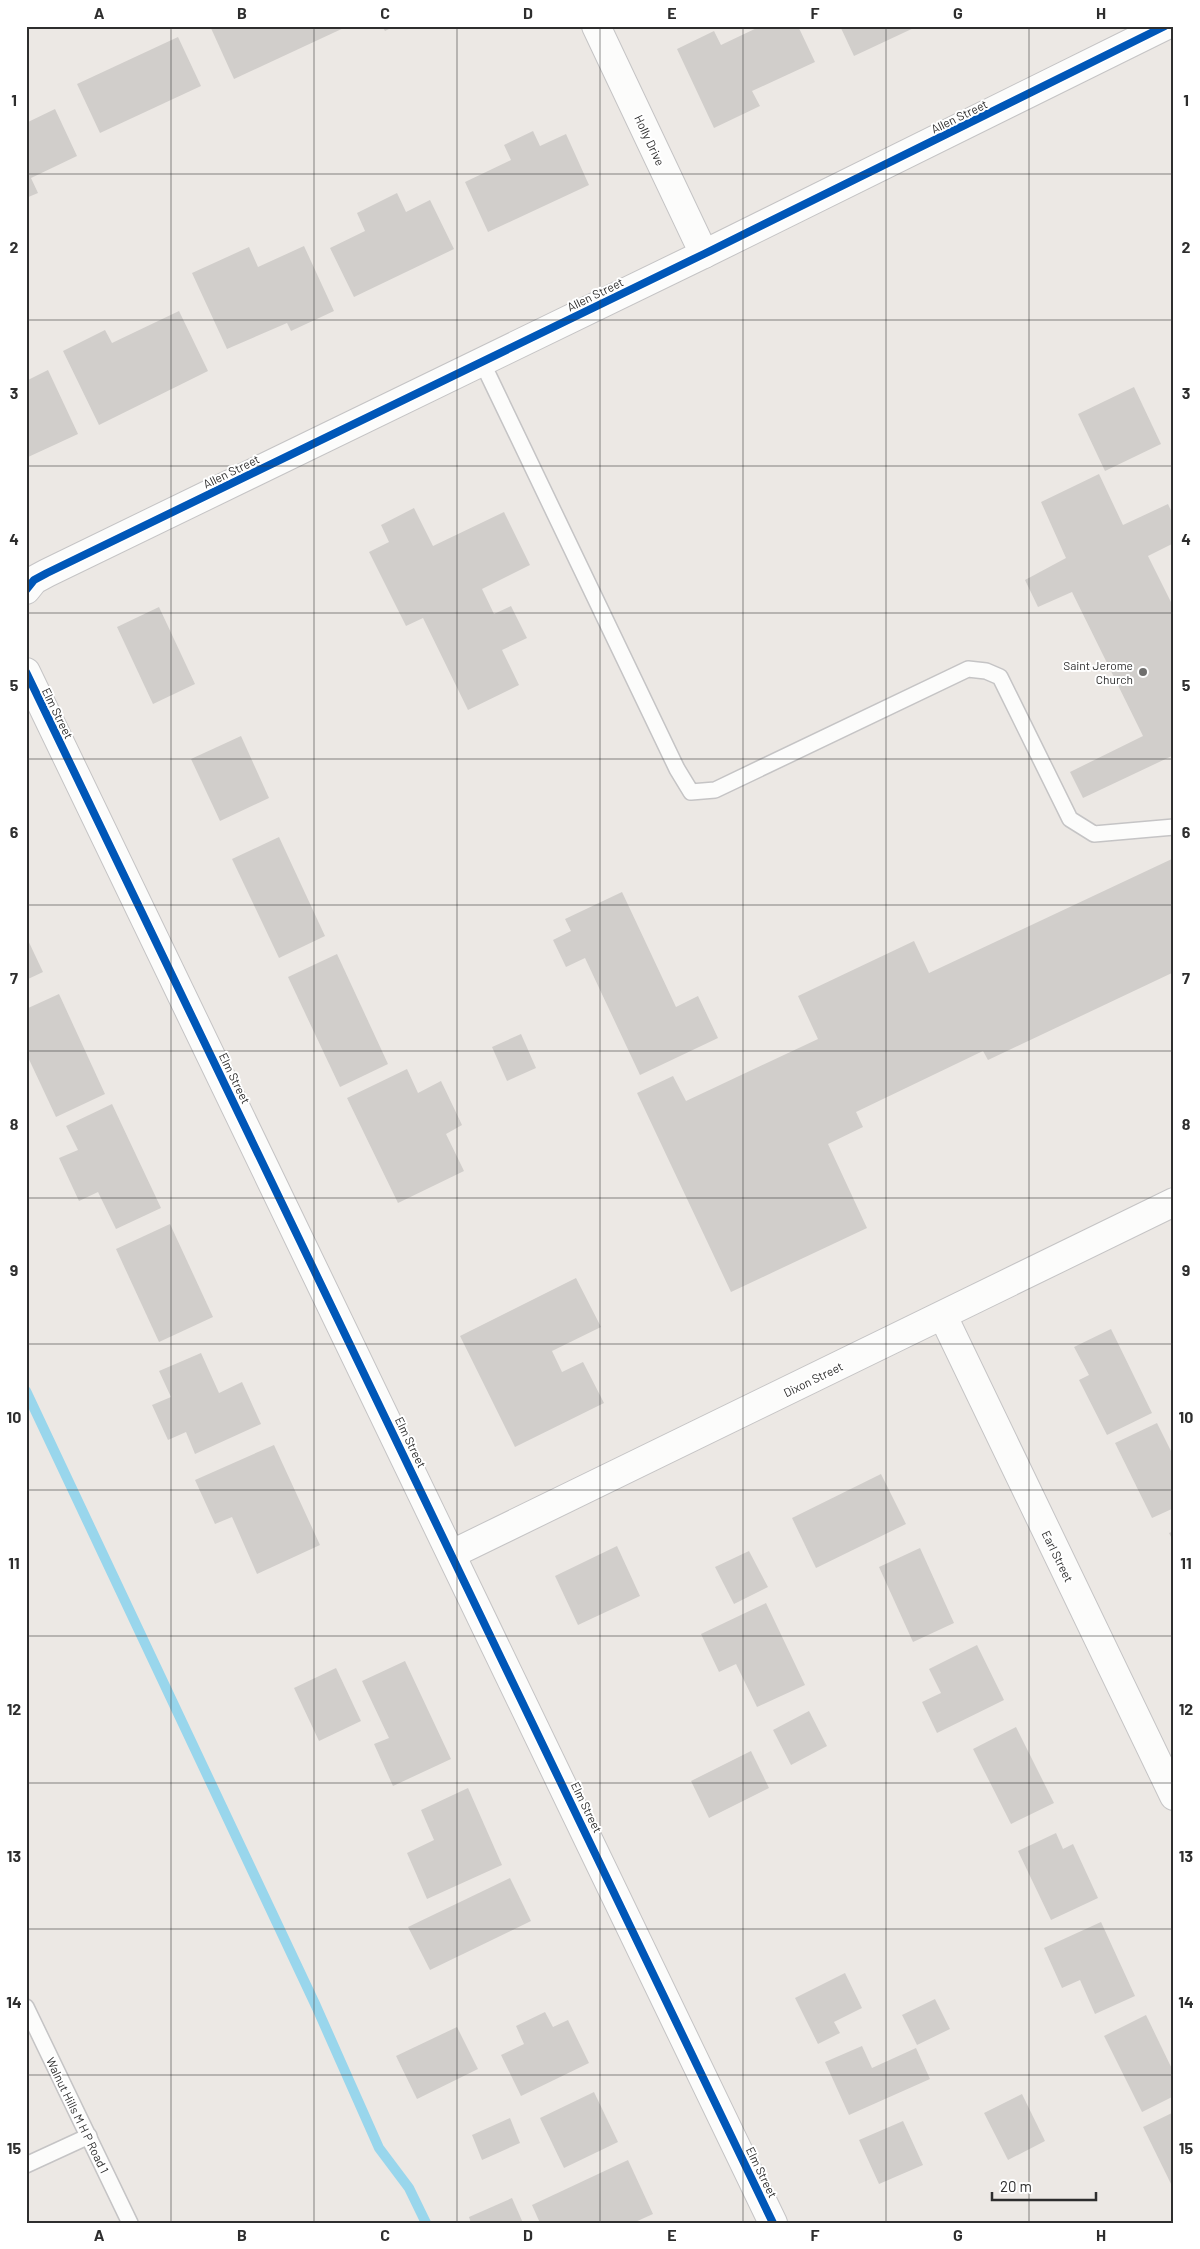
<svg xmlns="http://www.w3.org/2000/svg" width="1200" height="2249" font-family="Barlow,sans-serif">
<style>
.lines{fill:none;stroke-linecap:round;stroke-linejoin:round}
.stream{stroke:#99d6ec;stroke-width:10}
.building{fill:#d1cecb}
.lane-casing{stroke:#c5c4c5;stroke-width:18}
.street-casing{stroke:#c5c4c5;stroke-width:30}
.lane{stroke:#fcfcfb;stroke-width:15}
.street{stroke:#fcfcfb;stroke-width:28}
.cycleway-casing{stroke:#fff;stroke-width:11}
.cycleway{stroke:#0057b8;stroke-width:8}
.grid{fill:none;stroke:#2e2e2e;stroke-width:1;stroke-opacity:0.55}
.poi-dot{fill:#706f6e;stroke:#fff;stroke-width:2}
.labels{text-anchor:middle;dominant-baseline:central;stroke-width:4;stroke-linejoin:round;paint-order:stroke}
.street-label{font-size:12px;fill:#2e2e2e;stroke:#fff}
.poi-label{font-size:12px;fill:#2e2e2e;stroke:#fff;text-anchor:end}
.neatline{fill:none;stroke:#2e2e2e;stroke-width:2}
.grid-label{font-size:16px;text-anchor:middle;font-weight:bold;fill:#2e2e2e}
</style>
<rect width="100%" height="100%" fill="#ece8e4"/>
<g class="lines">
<!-- stream -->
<polyline class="stream" points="26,1391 316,2006 379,2148 409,2188 426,2223"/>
</g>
<!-- building -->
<g class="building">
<polygon points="210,26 348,26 234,79"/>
<polygon points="382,26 395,26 385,31"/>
<polygon points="761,26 798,26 815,62 752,91 760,106 714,128 677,49 714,31 721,45"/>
<polygon points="840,26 918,26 854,56"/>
<polygon points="178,37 201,86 100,133 77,84"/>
<polygon points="55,109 77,156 31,178 38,193 26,198 26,123"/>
<polygon points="533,131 540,146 566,134 589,185 488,232 465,182 511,160 504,145"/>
<polygon points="397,193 406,212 430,200 454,249 354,297 330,248 365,231 357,213"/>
<polygon points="304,246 334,311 291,331 287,323 227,349 192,273 249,247 258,267"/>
<polygon points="179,311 208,371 99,425 63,351 105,330 112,343"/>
<polygon points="48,370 78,434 26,458 26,381"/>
<polygon points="1134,387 1161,444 1105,471 1078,414"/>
<polygon points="1099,474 1123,525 1168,504 1174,517 1174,543 1148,556 1174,608 1174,755 1083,798 1070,772 1143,736 1072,592 1038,607 1025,580 1066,558 1041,502"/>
<polygon points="414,508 433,546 504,512 530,565 482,589 494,614 511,606 527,638 502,650 519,685 468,710 423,618 406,626 369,552 389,542 381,525"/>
<polygon points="159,607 195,684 153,704 117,627"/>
<polygon points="241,736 269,798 220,821 191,759"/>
<polygon points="279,837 325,936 279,958 232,859"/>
<polygon points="1174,858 1174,972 988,1060 983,1051 856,1112 863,1127 828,1144 867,1228 731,1292 637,1093 673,1076 686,1101 818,1039 798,996 914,941 929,973"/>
<polygon points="622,892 676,1007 698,996 718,1038 640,1075 585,958 566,967 553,940 571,931 565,919"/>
<polygon points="26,936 43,972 26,980"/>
<polygon points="337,954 388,1064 340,1087 288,977"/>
<polygon points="59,994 105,1094 56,1117 26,1053 26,1009"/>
<polygon points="521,1034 536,1068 507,1081 492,1047"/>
<polygon points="407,1069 418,1093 441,1081 462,1125 446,1134 464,1171 398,1203 347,1098"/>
<polygon points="112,1104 161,1208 116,1229 98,1192 79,1201 59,1158 78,1150 66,1126"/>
<polygon points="170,1224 213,1317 159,1342 116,1249"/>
<polygon points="576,1278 601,1327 552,1351 562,1372 583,1362 604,1403 515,1447 460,1336"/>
<polygon points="1111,1329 1152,1413 1107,1435 1079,1380 1089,1375 1074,1347"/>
<polygon points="201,1353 219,1393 242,1382 261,1424 195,1454 186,1432 168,1440 152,1405 171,1397 159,1371"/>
<polygon points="1157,1423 1174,1457 1174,1508 1152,1518 1115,1443"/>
<polygon points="274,1445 320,1545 257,1574 232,1517 215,1524 195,1480"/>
<polygon points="881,1474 906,1524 816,1568 792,1518"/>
<polygon points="1174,1531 1174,1543 1169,1533"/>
<polygon points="617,1546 640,1596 578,1625 555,1576"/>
<polygon points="920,1548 954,1623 913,1642 879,1567"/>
<polygon points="749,1551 768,1587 734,1604 715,1567"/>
<polygon points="766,1603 805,1685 757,1707 736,1664 719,1672 701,1634"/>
<polygon points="977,1645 1004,1700 937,1733 922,1702 941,1693 929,1669"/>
<polygon points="405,1661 451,1759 393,1786 374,1744 389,1738 362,1681"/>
<polygon points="336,1668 361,1721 319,1741 294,1688"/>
<polygon points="809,1711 827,1746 791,1765 773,1730"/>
<polygon points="1016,1727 1054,1803 1011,1824 973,1749"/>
<polygon points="751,1751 769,1788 709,1818 691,1781"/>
<polygon points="468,1788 502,1865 427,1899 407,1853 434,1840 421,1810"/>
<polygon points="1056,1833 1063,1849 1073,1844 1098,1898 1051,1920 1018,1851"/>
<polygon points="510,1878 531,1921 430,1970 408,1927"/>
<polygon points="1101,1922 1135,1996 1095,2014 1080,1980 1062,1988 1044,1948"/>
<polygon points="845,1973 862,2008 834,2022 840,2033 818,2044 795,1998"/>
<polygon points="935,1999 950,2029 917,2045 902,2015"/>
<polygon points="545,2012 553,2027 568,2020 589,2063 521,2096 501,2055 524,2044 516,2026"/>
<polygon points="1146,2015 1174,2073 1174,2096 1142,2112 1104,2036"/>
<polygon points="457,2027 478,2069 417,2099 396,2056"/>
<polygon points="862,2046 872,2068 916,2048 930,2079 849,2115 825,2062"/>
<polygon points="594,2092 618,2142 564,2168 540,2118"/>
<polygon points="1022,2094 1045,2141 1008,2160 984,2113"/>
<polygon points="1174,2112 1174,2190 1143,2127"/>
<polygon points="510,2118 520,2143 482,2160 472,2135"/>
<polygon points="903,2121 923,2165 879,2184 859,2140"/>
<polygon points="628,2160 653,2214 633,2223 540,2223 532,2205"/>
<polygon points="512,2198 523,2223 471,2223 469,2217"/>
</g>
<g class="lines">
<defs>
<g id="lane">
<polyline points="482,362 677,769 691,792 715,790 968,669 986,671 1000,677 1070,819 1094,834 1174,827"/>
<polyline points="26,2007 130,2223"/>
<polyline points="26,2165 89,2136"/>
</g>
<g id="street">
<polyline points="596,26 704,254"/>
<polyline points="26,590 34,580 47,573 704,254 1165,26"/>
<polyline points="26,672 773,2223"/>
<polyline points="943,1316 1174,1796"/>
<polyline points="452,1554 1174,1202"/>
</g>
</defs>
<!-- lane casing -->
<use href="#lane" class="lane-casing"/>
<!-- street casing -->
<use href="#street" class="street-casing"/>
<!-- lane -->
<use href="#lane" class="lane"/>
<!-- street -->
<use href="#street" class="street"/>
<defs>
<g id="cycleway">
<polyline points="26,590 34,580 47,573 704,254 1165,26"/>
<polyline points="26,672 773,2223"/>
</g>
</defs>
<!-- cycleway casing -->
<use href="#cycleway" class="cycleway-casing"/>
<!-- cycleway -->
<use href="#cycleway" class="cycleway"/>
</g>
<!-- grid -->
<path class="grid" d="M 171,26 L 171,2223M 314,26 L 314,2223M 457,26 L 457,2223M 600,26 L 600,2223M 743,26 L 743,2223M 886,26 L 886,2223M 1029,26 L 1029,2223M 26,174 L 1174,174M 26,320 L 1174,320M 26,466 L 1174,466M 26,613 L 1174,613M 26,759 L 1174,759M 26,905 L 1174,905M 26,1051 L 1174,1051M 26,1198 L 1174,1198M 26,1344 L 1174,1344M 26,1490 L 1174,1490M 26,1636 L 1174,1636M 26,1783 L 1174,1783M 26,1929 L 1174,1929M 26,2075 L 1174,2075"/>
<!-- markers -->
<circle class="poi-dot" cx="1143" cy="672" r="5"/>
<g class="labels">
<!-- street labels -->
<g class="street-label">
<text transform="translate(959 116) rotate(-26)">Allen Street</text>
<text transform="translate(650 140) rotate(65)">Holly Drive</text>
<text transform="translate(595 294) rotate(-26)">Allen Street</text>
<text transform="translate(231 471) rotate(-26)">Allen Street</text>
<text transform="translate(58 713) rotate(64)">Elm Street</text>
<text transform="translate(235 1078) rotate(64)">Elm Street</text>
<text transform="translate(813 1379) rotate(-26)">Dixon Street</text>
<text transform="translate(411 1442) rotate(64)">Elm Street</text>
<text transform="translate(1058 1556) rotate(64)">Earl Street</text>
<text transform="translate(587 1807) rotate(64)">Elm Street</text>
<text transform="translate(78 2115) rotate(64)">Walnut Hills M H P Road 1</text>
<text transform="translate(762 2172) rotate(64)">Elm Street</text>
</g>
<!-- poi labels -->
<g class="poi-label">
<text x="1133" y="665">Saint Jerome<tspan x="1133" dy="14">Church</tspan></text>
</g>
</g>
<!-- border -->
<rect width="1200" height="2249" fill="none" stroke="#ffffff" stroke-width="55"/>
<!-- scale -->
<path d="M992 2192v8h104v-8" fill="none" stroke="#2e2e2e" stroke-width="2.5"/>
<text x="1000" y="2192" font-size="15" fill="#2e2e2e" stroke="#ffffff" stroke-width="4" paint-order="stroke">20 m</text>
<rect x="28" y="28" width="1144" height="2194" class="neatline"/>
<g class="grid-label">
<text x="99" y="19">A</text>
<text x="242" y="19">B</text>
<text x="385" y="19">C</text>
<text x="528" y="19">D</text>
<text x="672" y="19">E</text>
<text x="815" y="19">F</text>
<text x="958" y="19">G</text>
<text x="1101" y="19">H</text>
<text x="14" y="106">1</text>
<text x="1186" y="106">1</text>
<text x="14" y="253">2</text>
<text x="1186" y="253">2</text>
<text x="14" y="399">3</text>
<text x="1186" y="399">3</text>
<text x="14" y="545">4</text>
<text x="1186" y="545">4</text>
<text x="14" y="691">5</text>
<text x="1186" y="691">5</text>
<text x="14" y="838">6</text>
<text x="1186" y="838">6</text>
<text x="14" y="984">7</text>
<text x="1186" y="984">7</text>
<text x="14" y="1130">8</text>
<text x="1186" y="1130">8</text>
<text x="14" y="1276">9</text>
<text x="1186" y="1276">9</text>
<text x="14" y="1423">10</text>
<text x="1186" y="1423">10</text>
<text x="14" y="1569">11</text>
<text x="1186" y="1569">11</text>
<text x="14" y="1715">12</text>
<text x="1186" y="1715">12</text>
<text x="14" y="1862">13</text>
<text x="1186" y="1862">13</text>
<text x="14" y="2008">14</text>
<text x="1186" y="2008">14</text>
<text x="14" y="2154">15</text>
<text x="1186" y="2154">15</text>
<text x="99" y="2241">A</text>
<text x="242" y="2241">B</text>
<text x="385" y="2241">C</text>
<text x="528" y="2241">D</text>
<text x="672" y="2241">E</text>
<text x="815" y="2241">F</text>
<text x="958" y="2241">G</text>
<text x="1101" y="2241">H</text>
</g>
</svg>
